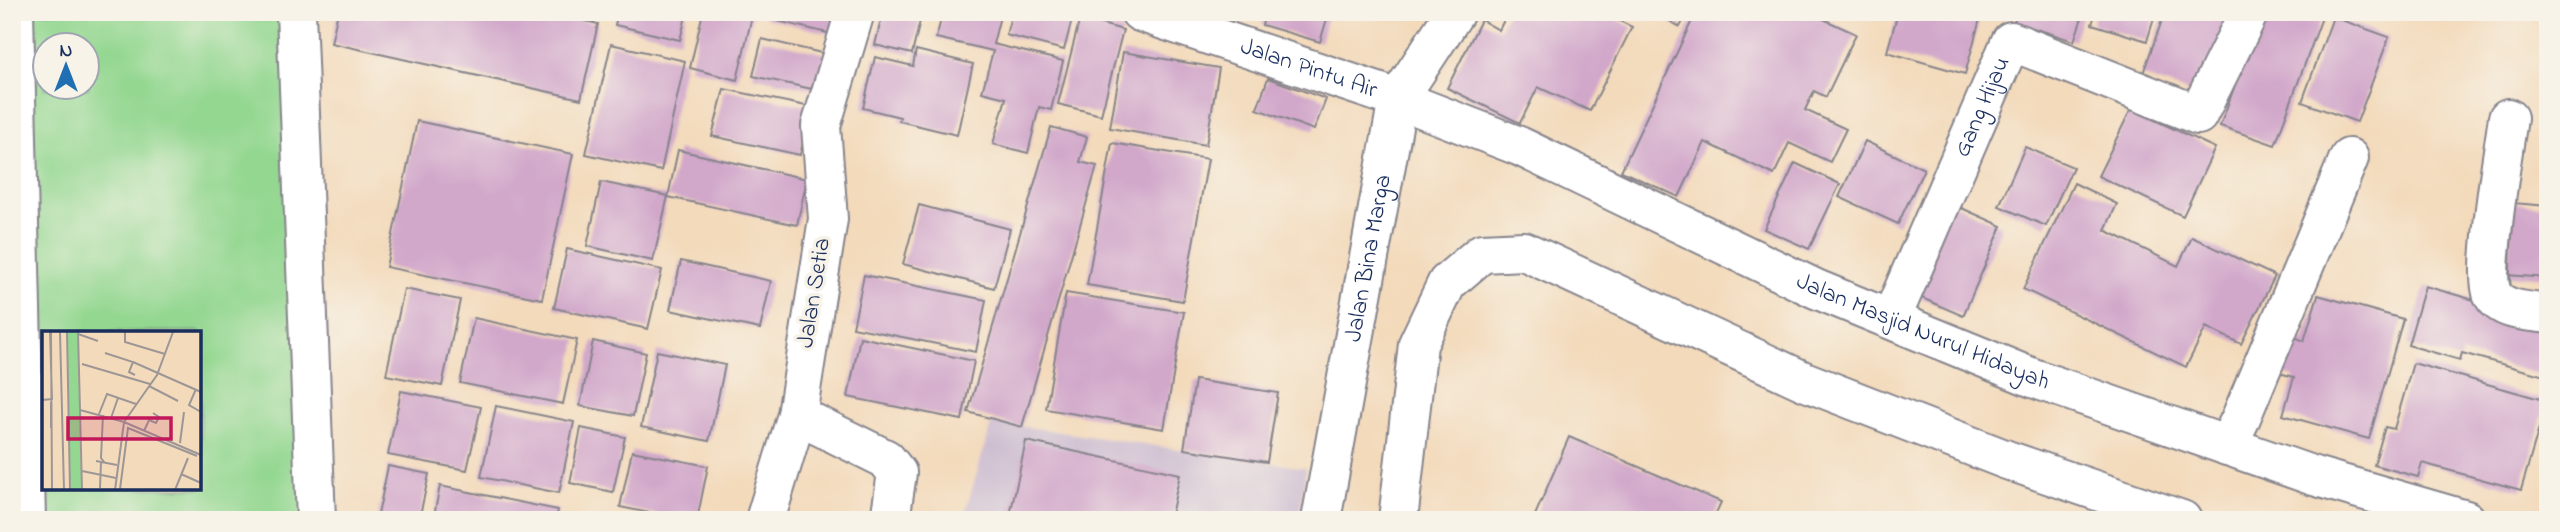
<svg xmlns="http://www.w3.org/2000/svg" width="2560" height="532" font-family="'Indie Flower',sans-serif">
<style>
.industrial{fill:#cebed1}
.green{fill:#93d790;stroke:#578377;stroke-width:2;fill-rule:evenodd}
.building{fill:#d1a7ca}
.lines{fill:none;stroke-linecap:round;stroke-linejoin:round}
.minor-casing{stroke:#87848c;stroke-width:42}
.tertiary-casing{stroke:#87848c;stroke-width:42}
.motorway-casing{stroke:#87848c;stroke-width:42}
.minor{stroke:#fff;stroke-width:38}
.tertiary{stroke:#fff;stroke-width:38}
.motorway{stroke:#fff;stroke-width:38}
.labels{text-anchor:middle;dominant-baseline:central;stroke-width:7;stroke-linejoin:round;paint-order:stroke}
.street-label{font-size:24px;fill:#1b2f5e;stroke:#f7f3e8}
.inset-road{fill:none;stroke:#9d9696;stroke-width:2}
.view{fill:#c2185b;fill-opacity:0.15;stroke:#c2185b;stroke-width:3.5}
.inset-edge{fill:none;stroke:#1b2f5e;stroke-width:3.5}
</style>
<rect width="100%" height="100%" fill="#f7f3e8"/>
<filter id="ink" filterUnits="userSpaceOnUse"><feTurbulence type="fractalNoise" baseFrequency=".0143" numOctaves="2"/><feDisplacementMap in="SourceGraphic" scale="14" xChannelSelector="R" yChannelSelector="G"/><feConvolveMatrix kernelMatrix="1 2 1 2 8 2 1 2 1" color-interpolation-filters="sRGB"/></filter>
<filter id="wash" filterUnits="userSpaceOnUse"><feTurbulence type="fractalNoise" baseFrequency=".00686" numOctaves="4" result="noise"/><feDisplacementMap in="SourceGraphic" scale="28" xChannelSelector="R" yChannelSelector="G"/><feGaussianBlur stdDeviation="1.57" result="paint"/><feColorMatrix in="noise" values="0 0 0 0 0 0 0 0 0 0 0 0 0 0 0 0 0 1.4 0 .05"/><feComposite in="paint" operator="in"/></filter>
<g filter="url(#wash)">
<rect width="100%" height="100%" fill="#f3dabb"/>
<!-- industrial -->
<polygon class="industrial" points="992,422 1306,468 1299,520 963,520"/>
<!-- green -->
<path class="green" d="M 14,12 L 294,12 L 309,520 L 26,520 ZM 46,46 L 88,46 L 88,88 L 46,88 ZM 44,332 L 200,332 L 200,488 L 44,488 Z"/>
<g id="blocks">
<!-- building -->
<g class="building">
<polygon points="338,12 548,12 598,24 581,99 331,43"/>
<polygon points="618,12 687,12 680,40 615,25"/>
<polygon points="703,12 753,12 737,80 690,68"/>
<polygon points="766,12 845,12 840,36 765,18"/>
<polygon points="883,12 920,21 912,54 875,45"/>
<polygon points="943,12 1001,12 993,44 1063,61 1051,110 1039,107 1028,153 993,144 1006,98 982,92 993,51 936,38"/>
<polygon points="1012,12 1074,12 1064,50 1006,35"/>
<polygon points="1266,12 1329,12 1320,42 1262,25"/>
<polygon points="1508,12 1601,12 1632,27 1590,111 1538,87 1520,123 1447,88 1481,20 1499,30"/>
<polygon points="1653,12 1688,12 1680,27"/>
<polygon points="1696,12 1808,12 1856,34 1826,97 1814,91 1805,110 1846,129 1830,162 1789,143 1774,175 1705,142 1679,197 1621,171"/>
<polygon points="1898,12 1982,12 1965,74 1887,52"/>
<polygon points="2017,12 2084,12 2074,41 2014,22"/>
<polygon points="2096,12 2156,12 2147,41 2092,24"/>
<polygon points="2165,12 2233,12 2203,97 2142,76"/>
<polygon points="2262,12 2324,12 2275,145 2220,126"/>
<polygon points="2333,17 2389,37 2357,122 2302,102"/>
<polygon points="1080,18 1123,30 1101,115 1058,104"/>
<polygon points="762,39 830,55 821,91 753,76"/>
<polygon points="611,44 685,61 661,171 586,154"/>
<polygon points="916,50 973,64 957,135 899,121 900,117 863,108 875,57 913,66"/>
<polygon points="1123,52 1219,68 1206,145 1110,128"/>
<polygon points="1268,78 1326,99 1314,130 1257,109"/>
<polygon points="724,89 811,107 800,155 712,136"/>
<polygon points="2545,100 2548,100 2548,159 2541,158"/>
<polygon points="2131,109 2215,148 2183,216 2098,176"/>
<polygon points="417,121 573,154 542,299 386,267"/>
<polygon points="1051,127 1087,137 1080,162 1097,166 1022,427 968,412"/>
<polygon points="1865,141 1924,169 1898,224 1839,197"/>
<polygon points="1112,143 1208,159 1183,301 1087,285"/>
<polygon points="2025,147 2073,167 2046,226 1999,206"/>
<polygon points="678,150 807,179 797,225 668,197"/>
<polygon points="1795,163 1840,184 1809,249 1764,229"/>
<polygon points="601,182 668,196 653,261 587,246"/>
<polygon points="2074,183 2117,204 2105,230 2178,266 2192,237 2275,276 2241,344 2206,327 2186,367 2023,289"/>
<polygon points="1948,202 2002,226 1963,316 1908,292"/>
<polygon points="2513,203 2548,206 2548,278 2507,275"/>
<polygon points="919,205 1010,229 994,288 903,264"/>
<polygon points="567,249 662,270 648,329 554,308"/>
<polygon points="681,261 771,281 760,329 670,310"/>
<polygon points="864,275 986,300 976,352 853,327"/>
<polygon points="2425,286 2548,321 2548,377 2462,353 2460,360 2408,345"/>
<polygon points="404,289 460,300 442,386 386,375"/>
<polygon points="1066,293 1184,312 1164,429 1046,409"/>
<polygon points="2318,295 2403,319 2369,439 2283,415 2294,377 2279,373 2290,335 2304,341"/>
<polygon points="474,318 577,340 563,404 460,383"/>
<polygon points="860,337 974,361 962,420 848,397"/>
<polygon points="593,341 646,353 633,416 580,406"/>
<polygon points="657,351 725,365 709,441 641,427"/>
<polygon points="2413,363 2547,401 2521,490 2422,463 2418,477 2374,465 2385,427 2394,429"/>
<polygon points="1195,380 1278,393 1267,462 1184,449"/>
<polygon points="401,391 481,407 467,470 388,455"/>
<polygon points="496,406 574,422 559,493 481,477"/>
<polygon points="581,428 625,437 613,492 570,483"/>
<polygon points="1569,437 1721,502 1713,520 1533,520"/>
<polygon points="1026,441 1180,474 1170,520 1009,520"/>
<polygon points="632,451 708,466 697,520 684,520 620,507"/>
<polygon points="388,466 429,474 419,520 377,520"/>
<polygon points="440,486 558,510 556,520 433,520"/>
</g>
</g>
</g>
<g filter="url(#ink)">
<use href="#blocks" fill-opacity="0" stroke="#87848c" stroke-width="2"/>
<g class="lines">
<defs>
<g id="minor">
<polyline points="296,12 316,520"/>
<polyline points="855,12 821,126 828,219 797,415 886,459 897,473 890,520"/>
<path id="s1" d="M 1140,12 L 1398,99 L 1519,146 L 1816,289 L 2033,378 L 2314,476 L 2466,520"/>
<path d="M 2508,118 C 2504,146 2482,275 2493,295 C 2503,312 2531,311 2548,314"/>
<path id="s2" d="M 1891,319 L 2011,41 L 2198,115 L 2249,12"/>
<polyline points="2227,446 2240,420 2349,158"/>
<polyline points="765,520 797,415"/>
<polyline points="1398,520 1418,344 1447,283 1482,253 1524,251 1804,381 2007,460 2182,520"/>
</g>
<g id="tertiary">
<path id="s3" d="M 1321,520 L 1398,99 L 1455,12"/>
</g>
<polyline id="motorway" points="14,12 26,520"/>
</defs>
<!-- minor casing -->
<use href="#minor" class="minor-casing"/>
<!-- tertiary casing -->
<use href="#tertiary" class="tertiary-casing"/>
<!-- motorway casing -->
<use href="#motorway" class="motorway-casing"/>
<!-- minor -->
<use href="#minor" class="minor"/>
<!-- tertiary -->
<use href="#tertiary" class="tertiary"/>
<!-- motorway -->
<use href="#motorway" class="motorway"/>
</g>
</g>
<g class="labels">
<!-- street labels -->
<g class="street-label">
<text stroke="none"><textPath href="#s1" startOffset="178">Jalan Pintu Air</textPath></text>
<text stroke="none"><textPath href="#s2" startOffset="231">Gang Hijau</textPath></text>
<text stroke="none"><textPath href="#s3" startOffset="266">Jalan Bina Marga</textPath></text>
<text transform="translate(815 293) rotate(-81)">Jalan Setia</text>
<text stroke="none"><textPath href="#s1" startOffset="847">Jalan Masjid Nurul Hidayah</textPath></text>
</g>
</g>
<!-- overview -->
<g transform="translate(42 331)">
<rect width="159" height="159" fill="#f3dabb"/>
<path d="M 25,1 L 36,1 L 40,159 L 28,159 Z" fill="#93d790"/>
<path class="inset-road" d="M 9,1 L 10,159M 18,1 L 22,159M 25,1 L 28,159M 36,1 L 38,79 L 82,91 L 159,124M 83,1 L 83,11 L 123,23M 36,3 L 56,10M 63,22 L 91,31 L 87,41 L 93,44M 91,31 L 159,61M 40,33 L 108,53M 107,55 L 136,70M 154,58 L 147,74 L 159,81M 0,69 L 10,68 L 8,1M 9,71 L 9,97M 38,79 L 40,159M 57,83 L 65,63 L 94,73M 61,84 L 59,127 L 63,132M 69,87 L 76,67M 102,100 L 107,89 L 114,92 L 117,86 L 111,82M 138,112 L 142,81M 54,130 L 75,134M 40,140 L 74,147M 139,143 L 159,152M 58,157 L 59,131M 78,158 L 86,97 L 155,125M 73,159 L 82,91 L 115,44 L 131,1M 133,159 L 146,127"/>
<path class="view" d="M 26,87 L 129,87 L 129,108 L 26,108 Z"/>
<rect width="159" height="159" class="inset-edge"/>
</g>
<!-- margin -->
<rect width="2560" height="532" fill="none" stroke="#f7f3e8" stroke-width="42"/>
<!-- north arrow -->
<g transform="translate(66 66)"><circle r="33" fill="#f7f3e8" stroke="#9fa5b1" stroke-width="2"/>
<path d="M0-5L12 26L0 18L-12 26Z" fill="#1f6fb2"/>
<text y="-10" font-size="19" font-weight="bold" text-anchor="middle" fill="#1b2f5e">N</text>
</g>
</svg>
